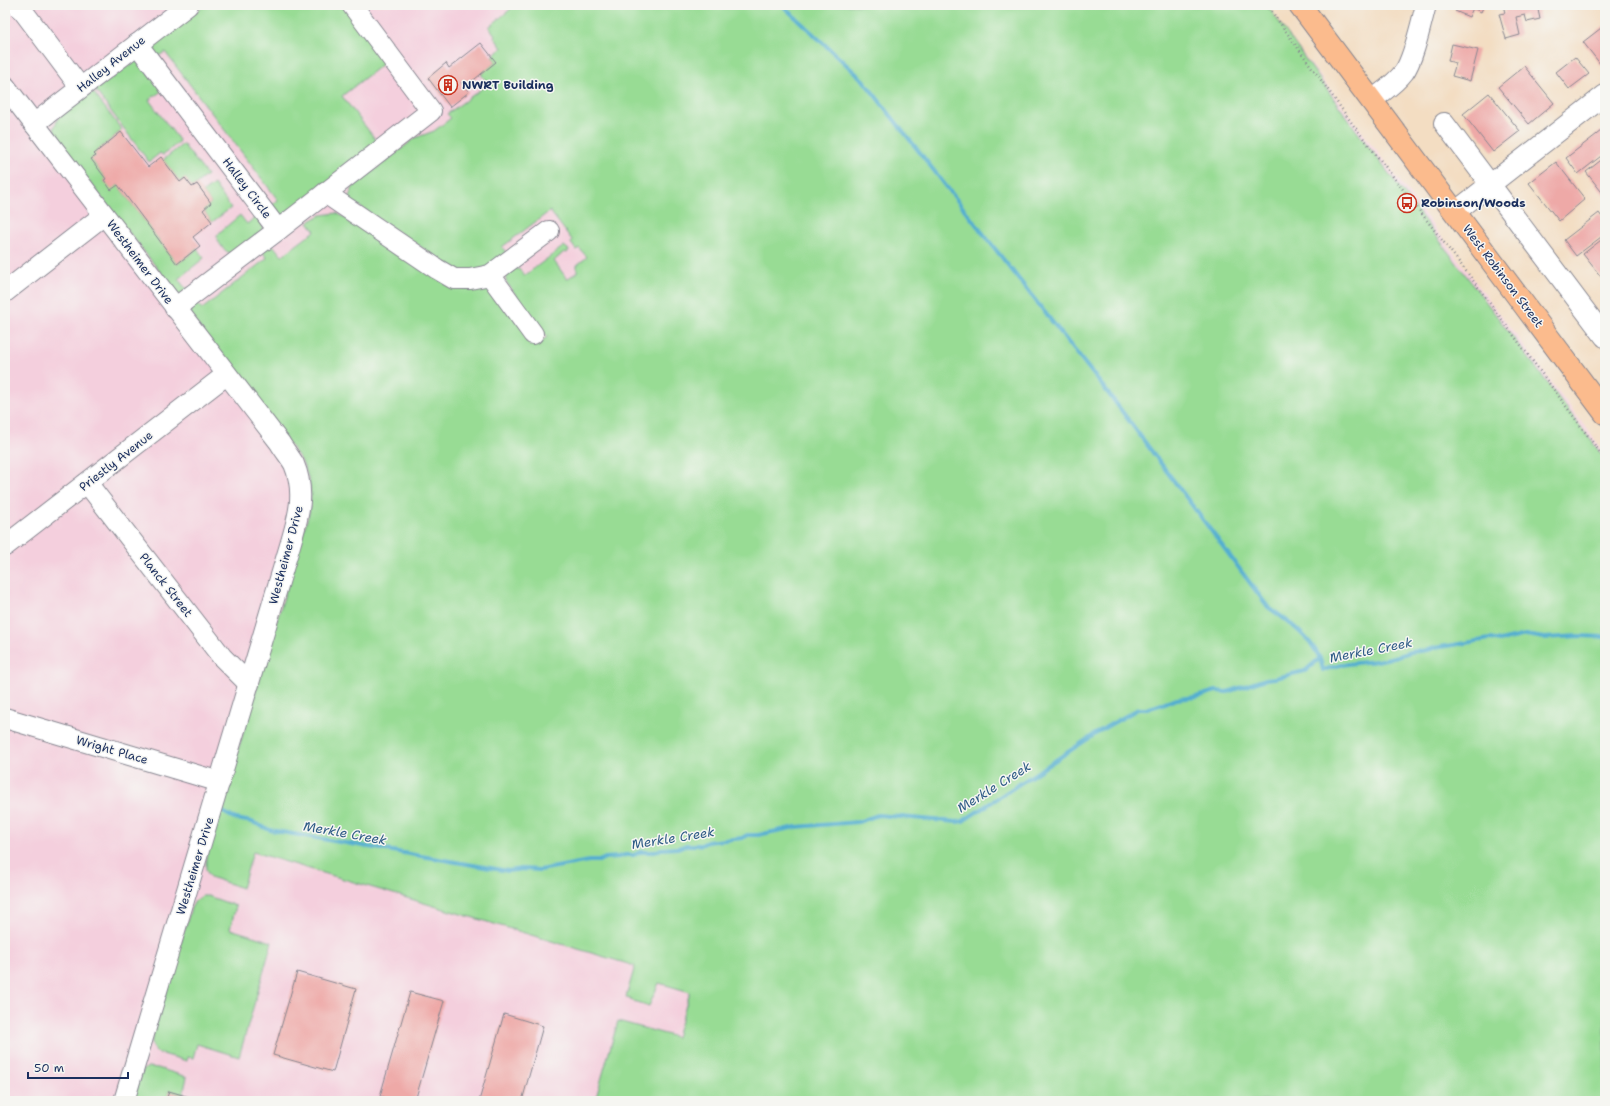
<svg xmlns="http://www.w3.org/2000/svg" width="1610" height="1106" font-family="'Shantell Sans',sans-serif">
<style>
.built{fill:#f4cfdd}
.green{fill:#98dc94;stroke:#5a8679}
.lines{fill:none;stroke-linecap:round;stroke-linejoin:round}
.stream{stroke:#52aed0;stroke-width:4}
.building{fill:#eea9a7}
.minor-casing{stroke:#878690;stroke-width:22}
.major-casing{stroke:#878690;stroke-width:24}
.path{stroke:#878690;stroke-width:2.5;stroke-dasharray:1 3;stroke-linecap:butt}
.minor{stroke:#fff;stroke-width:20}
.major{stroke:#fbbb8d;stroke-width:22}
.labels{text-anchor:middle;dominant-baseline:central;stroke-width:3;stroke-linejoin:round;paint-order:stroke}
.street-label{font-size:12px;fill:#1b2f5e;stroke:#f6f6f2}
.poi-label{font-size:12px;font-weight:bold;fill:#1b2f5e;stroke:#f6f6f2;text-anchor:start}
.water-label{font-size:13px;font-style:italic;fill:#2e5b86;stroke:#f6f6f2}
</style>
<rect width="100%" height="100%" fill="#f6f6f2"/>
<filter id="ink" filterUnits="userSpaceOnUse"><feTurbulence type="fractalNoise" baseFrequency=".025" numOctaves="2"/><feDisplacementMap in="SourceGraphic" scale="8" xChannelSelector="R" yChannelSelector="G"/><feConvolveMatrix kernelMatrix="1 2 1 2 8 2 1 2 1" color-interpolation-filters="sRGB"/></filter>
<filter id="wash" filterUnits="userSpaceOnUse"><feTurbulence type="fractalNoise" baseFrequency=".012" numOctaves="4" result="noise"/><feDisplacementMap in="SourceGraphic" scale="16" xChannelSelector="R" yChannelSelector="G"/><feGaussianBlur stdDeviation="0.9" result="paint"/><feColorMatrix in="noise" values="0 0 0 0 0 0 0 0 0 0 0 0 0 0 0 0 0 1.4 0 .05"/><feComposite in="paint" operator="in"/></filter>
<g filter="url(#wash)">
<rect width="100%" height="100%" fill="#f3ddc2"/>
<!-- built -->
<polygon class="built" points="5,5 1266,5 1605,453 1605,1101 5,1101"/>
<!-- green -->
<g class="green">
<polygon points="205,5 348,5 385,62 342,96 379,144 281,219 271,206 278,200 165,52 157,57 151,50 153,45"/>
<path d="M 512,5 L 1267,5 L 1356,130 L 1605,459 L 1605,1101 L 595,1101 L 618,1021 L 676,1037 L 690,992 L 659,983 L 649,1006 L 630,1000 L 630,998 L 626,997 L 635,966 L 253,852 L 242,888 L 210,877 L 206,870 L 206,857 L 309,513 C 313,491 310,480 301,460 L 191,316 L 191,310 L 197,303 L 202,309 L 267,258 L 262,251 L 272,244 L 282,256 L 315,231 L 308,222 L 321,215 L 337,213 L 461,288 L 473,289 L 488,286 L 496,292 L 536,345 L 547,337 L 506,282 C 505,274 510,272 515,268 L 520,270 L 524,276 L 564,246 L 569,250 L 567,253 L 564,252 L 554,261 L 567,279 L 577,272 L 577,265 L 587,257 L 579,248 L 576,250 L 571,243 L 572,240 L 550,211 L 502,247 L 507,254 L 490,269 L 462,274 L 350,200 L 349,196 L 353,187 L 415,138 L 434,131 L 451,118 L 447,114 L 488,84 L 481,74 L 496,62 L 492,56 L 502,48 L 494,37 L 495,35 L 489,27 L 513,7 Z"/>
<polygon points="136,60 138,61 163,90 149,100 179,140 178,143 163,155 160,153 149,162 95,90"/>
<polygon points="93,92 122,130 94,154 96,156 91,159 106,179 104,180 111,189 118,185 177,264 197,249 204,258 178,279 187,290 179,296 58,142 54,128 58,118"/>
<polygon points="183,144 207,175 192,187 185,178 180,182 163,160"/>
<polygon points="214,184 231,208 212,222 203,210 211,203 203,192"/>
<path d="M 240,215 L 247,224 L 257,216 L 263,226 L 263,230 L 232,254 C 225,252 218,244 217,236 L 221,231 Z"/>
<polygon points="202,896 208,896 236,906 230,929 272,942 239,1057 197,1044 193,1058 188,1057 187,1061 156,1052 151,1043 191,908 195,901"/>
<polygon points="148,1067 158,1068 187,1077 183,1095 169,1091 166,1101 132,1101 143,1070"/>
</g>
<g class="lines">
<!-- stream -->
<g class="stream">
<path d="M 782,5 L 863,80 L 1115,402 L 1268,607 C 1284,618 1312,639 1319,657 C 1321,661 1322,666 1323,670 C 1337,665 1351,663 1365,662 C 1377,662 1398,656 1410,652 C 1418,650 1426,652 1434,648 L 1490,639 L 1500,641 L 1526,635 L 1544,638 L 1579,636 L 1605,637"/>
<polyline points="221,811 236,819 252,822 270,830 508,871 522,869 540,870 589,861 599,861 605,858 619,857 625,855 634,855 640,852 655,852 661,849 678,848 686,845 701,845 707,842 742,838 747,835 758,835 796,827 858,822 878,815 957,822 963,821 1106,727 1138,709 1147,709 1177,699 1196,697 1216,691 1227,692 1266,679 1275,678 1305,671 1320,658"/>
</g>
</g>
<g id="blocks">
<!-- building -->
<g class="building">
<polygon points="1457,5 1484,5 1481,12 1473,8 1469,17 1455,11"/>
<polygon points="1503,5 1537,5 1540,19 1527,22 1525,15 1516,17 1520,35 1506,39 1499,14 1505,13"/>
<polygon points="1605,25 1605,63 1601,65 1583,42"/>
<polygon points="481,43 496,62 465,87 461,82 469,92 450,107 428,78 446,63 449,68"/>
<polygon points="1452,44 1478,50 1470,81 1452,76 1456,63 1448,61"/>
<polygon points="1575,57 1589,74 1569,89 1556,72"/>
<polygon points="1524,66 1554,103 1529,124 1498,87"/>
<polygon points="1489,93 1520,131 1493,152 1463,114"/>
<polygon points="1601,131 1605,137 1605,153 1578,174 1566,158"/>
<polygon points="121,132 148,167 161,157 180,182 185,178 192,187 197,184 211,203 203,210 212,222 193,237 200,246 177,264 118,185 111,190 104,180 106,179 91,159 96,156 94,154"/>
<polygon points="1605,157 1605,196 1586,172"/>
<polygon points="1556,162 1585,199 1559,221 1529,183"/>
<polygon points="1599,213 1605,221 1605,234 1576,256 1564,240"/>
<polygon points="1605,237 1605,282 1583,254"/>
<polygon points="297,972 356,989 333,1072 273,1055"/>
<polygon points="410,992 444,1001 415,1101 398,1101 380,1096"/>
<polygon points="504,1014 543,1026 522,1101 479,1101"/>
<polygon points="169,1091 203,1101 166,1101"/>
</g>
</g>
</g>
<g filter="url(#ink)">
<use href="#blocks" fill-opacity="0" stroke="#878690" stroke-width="1"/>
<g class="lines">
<defs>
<g id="minor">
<polyline points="16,5 23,11 80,87"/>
<polyline points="137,44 278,230 175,308"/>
<path d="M 5,86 L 280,443 C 284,450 290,457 294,464 C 307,495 297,521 288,552 L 124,1101"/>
<path d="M 1371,101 C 1382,92 1395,84 1404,72 C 1414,58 1421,23 1426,5"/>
<polyline points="1444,123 1605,337"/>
<polyline points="34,124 188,5"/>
<polyline points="325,193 437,269 454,279 470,279 490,275 549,231"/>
<polyline points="1455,212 1605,95"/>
<polyline points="278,230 431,111 352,5"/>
<polyline points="490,275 533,334"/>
<polyline points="5,292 104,215"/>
<polyline points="87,483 222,657 249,684"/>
<polyline points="5,546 226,375"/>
<polyline points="5,718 220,782"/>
</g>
<polyline id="major" points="1300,5 1605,413"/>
</defs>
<!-- minor casing -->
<use href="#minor" class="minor-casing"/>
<!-- major casing -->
<use href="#major" class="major-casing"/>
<!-- path -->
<polyline class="path" points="1267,5 1354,126 1469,275 1605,459"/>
<!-- minor -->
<use href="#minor" class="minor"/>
<!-- major -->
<use href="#major" class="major"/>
</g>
</g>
<!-- icons -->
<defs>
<symbol id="building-ring" viewBox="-11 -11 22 22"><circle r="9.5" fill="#f6f6f2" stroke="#c8321e" stroke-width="1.5"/><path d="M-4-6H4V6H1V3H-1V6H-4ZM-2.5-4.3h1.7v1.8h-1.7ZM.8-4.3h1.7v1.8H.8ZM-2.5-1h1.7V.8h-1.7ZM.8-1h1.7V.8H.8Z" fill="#c8321e"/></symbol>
<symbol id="bus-ring" viewBox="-11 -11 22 22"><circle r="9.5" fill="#f6f6f2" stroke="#c8321e" stroke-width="1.5"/><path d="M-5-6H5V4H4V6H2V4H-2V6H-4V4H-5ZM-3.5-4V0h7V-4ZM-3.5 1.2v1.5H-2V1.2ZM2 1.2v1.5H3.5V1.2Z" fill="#c8321e"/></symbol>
</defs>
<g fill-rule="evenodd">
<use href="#building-ring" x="437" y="74" width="22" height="22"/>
<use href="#bus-ring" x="1396" y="192" width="22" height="22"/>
</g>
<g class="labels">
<!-- street labels -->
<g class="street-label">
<text transform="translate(111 64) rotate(-38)">Halley Avenue</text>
<text transform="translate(247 188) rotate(53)">Halley Circle</text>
<text transform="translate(140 262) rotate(53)">Westheimer Drive</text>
<text transform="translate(1503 276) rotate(53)">West Robinson Street</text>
<text transform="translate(116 461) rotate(-38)">Priestly Avenue</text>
<text transform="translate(286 555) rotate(-75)">Westheimer Drive</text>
<text transform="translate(166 585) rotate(52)">Planck Street</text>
<text transform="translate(112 750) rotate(16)">Wright Place</text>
<text transform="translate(195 866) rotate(-73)">Westheimer Drive</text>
</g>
<!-- poi labels -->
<g class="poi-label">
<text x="462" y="85">NWRT Building</text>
<text x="1421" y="203">Robinson/Woods</text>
</g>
<!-- water labels -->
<g class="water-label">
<text transform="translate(1371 650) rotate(-11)">Merkle Creek</text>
<text transform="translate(994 787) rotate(-32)">Merkle Creek</text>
<text transform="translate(345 833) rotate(10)">Merkle Creek</text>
<text transform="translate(673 838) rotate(-9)">Merkle Creek</text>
</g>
</g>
<!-- margin -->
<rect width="1610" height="1106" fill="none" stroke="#f6f6f2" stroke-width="20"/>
<!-- scale -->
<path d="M28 1072v6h100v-6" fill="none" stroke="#1b2f5e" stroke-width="2"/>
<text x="34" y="1072" font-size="12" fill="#1b2f5e" stroke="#f6f6f2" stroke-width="3" paint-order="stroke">50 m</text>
</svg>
